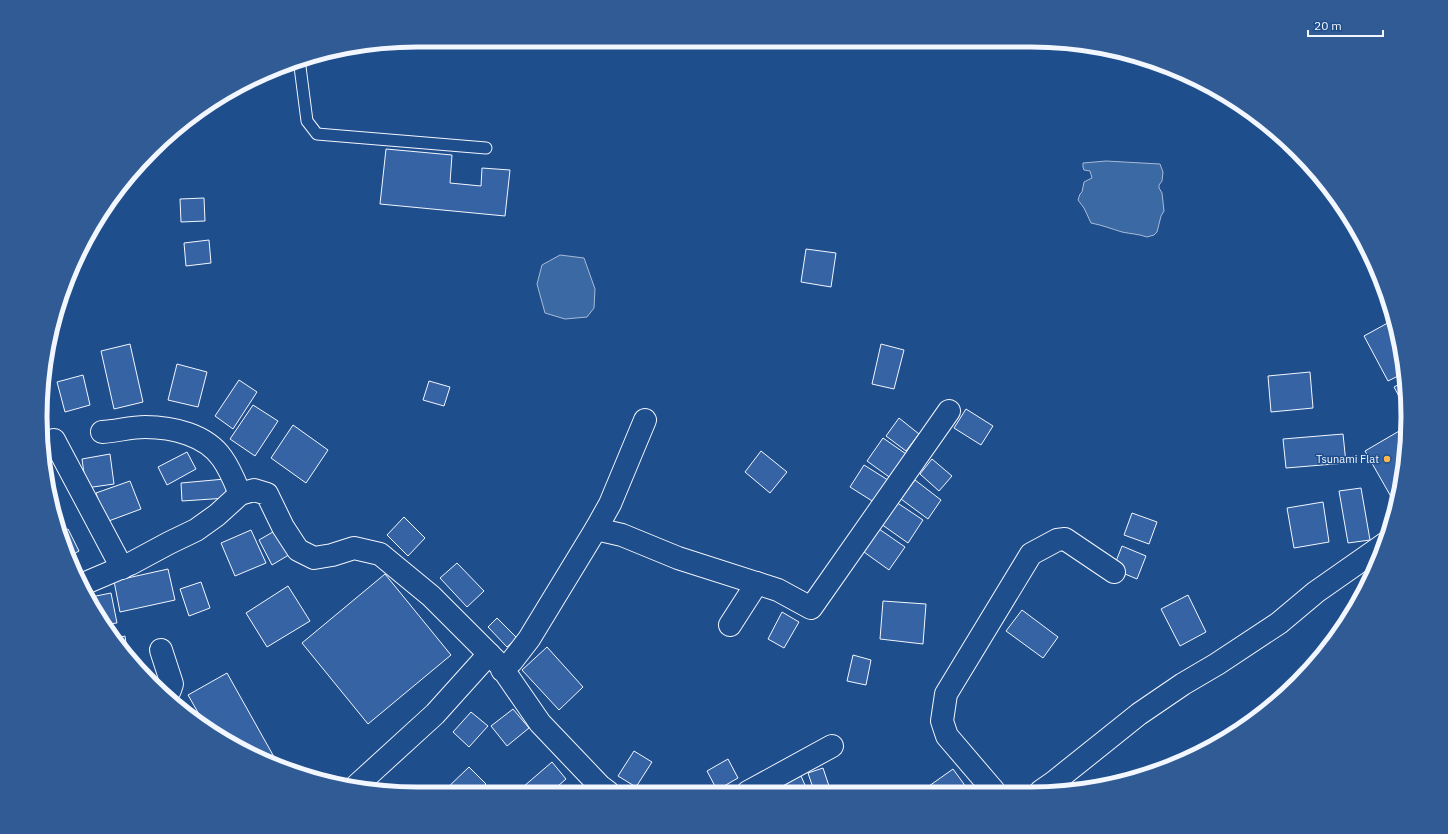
<svg xmlns="http://www.w3.org/2000/svg" width="1448" height="834" font-family="'IBM Plex Sans',sans-serif">
<style>
.water{fill:#3b69a3;stroke:#a8bbd7}
.building{fill:#3563a3;stroke:#f2f6ff}
.lines{fill:none;stroke-linecap:round;stroke-linejoin:round}
.lane-casing{stroke:#f2f6ff;stroke-width:13}
.street-casing{stroke:#f2f6ff;stroke-width:24}
.lane{stroke:#1f4e8c;stroke-width:11}
.street{stroke:#1f4e8c;stroke-width:22}
.poi-dot{fill:#ffb74d;stroke:#1f4e8c;stroke-width:1.5}
.labels{text-anchor:middle;dominant-baseline:central;stroke-width:3;stroke-linejoin:round;paint-order:stroke}
.poi-label{font-size:11px;fill:#f2f6ff;stroke:#1f4e8c;text-anchor:end}
.rim{fill:none;stroke:#f2f6ff;stroke-width:5}
</style>
<rect width="100%" height="100%" fill="#1f4e8c"/>
<!-- water -->
<g class="water">
<path d="M 1106,161 L 1160,164 L 1163,172 L 1162,181 L 1159,185 L 1159,188 L 1162,193 L 1164,211 L 1161,216 L 1157,232 L 1154,235 L 1147,237 C 1139,234 1131,234 1122,232 C 1112,229 1102,225 1091,223 L 1084,208 L 1078,200 L 1080,194 L 1082,192 L 1084,182 L 1092,178 L 1090,171 L 1084,170 L 1083,167 L 1083,163 Z"/>
<polygon points="560,255 584,258 595,289 594,308 587,317 565,319 545,313 537,284 542,265"/>
</g>
<!-- building -->
<g class="building">
<polygon points="386,149 452,155 450,183 481,186 482,168 510,170 505,216 380,204"/>
<polygon points="204,198 205,221 181,222 180,199"/>
<polygon points="209,240 211,263 186,266 184,243"/>
<polygon points="806,249 836,253 831,287 801,282"/>
<polygon points="1395,319 1404,373 1388,381 1364,336"/>
<polygon points="130,344 143,402 114,409 101,351"/>
<polygon points="881,344 904,350 894,389 872,384"/>
<polygon points="177,364 207,372 198,407 168,400"/>
<polygon points="1310,372 1313,408 1271,412 1268,376"/>
<polygon points="83,375 90,405 65,412 57,382"/>
<polygon points="239,380 257,392 233,429 215,416"/>
<polygon points="429,381 450,387 444,406 423,400"/>
<polygon points="1405,381 1407,393 1407,411 1394,387"/>
<polygon points="253,405 278,421 255,456 230,439"/>
<polygon points="966,409 993,426 981,445 954,428"/>
<polygon points="899,418 919,434 906,451 886,436"/>
<polygon points="293,425 328,450 306,483 271,458"/>
<polygon points="1406,427 1405,466 1397,500 1394,502 1365,451"/>
<polygon points="1343,434 1346,463 1286,468 1283,439"/>
<polygon points="883,438 909,456 892,479 867,461"/>
<polygon points="761,451 787,472 770,493 745,472"/>
<polygon points="187,452 196,469 167,485 158,467"/>
<polygon points="110,454 114,484 86,488 82,459"/>
<polygon points="932,459 952,476 939,491 920,474"/>
<polygon points="864,465 891,482 877,504 850,487"/>
<polygon points="225,479 227,498 182,501 181,483"/>
<polygon points="915,480 941,500 928,519 901,499"/>
<polygon points="130,481 141,509 106,522 96,493"/>
<polygon points="1361,488 1370,540 1348,543 1339,491"/>
<polygon points="896,502 923,520 908,543 881,524"/>
<polygon points="1323,502 1329,542 1294,548 1287,508"/>
<polygon points="1132,513 1157,522 1149,544 1124,535"/>
<polygon points="404,517 425,538 408,556 387,535"/>
<polygon points="68,529 79,551 68,557 62,532"/>
<polygon points="278,529 292,553 272,565 259,540"/>
<polygon points="879,529 905,547 889,570 864,552"/>
<polygon points="251,530 266,563 235,576 221,543"/>
<polygon points="1122,546 1146,556 1137,579 1113,569"/>
<polygon points="457,563 484,591 467,607 440,578"/>
<polygon points="168,569 175,600 120,612 114,581"/>
<polygon points="385,574 451,655 368,724 302,643"/>
<polygon points="201,582 210,608 189,616 180,589"/>
<polygon points="288,586 310,621 267,647 246,613"/>
<polygon points="111,593 117,623 108,624 91,597"/>
<polygon points="1188,595 1206,632 1180,646 1161,609"/>
<polygon points="883,601 926,604 923,644 880,639"/>
<polygon points="1022,610 1058,637 1043,658 1006,631"/>
<polygon points="782,612 799,622 784,648 768,639"/>
<polygon points="497,618 517,638 507,647 488,627"/>
<polygon points="125,636 128,657 116,638"/>
<polygon points="547,647 583,687 559,710 522,670"/>
<polygon points="853,655 871,660 866,685 847,681"/>
<polygon points="227,673 278,764 228,743 204,723 188,695"/>
<polygon points="513,709 529,728 507,746 491,726"/>
<polygon points="471,712 488,726 469,747 453,732"/>
<polygon points="634,751 652,762 636,787 618,776"/>
<polygon points="728,759 738,778 717,790 707,771"/>
<polygon points="552,762 566,779 550,793 516,793"/>
<polygon points="469,767 486,784 476,793 443,793 443,792"/>
<polygon points="823,768 829,786 814,791 808,773"/>
<polygon points="953,769 969,791 922,791"/>
<polygon points="801,776 808,792 777,792 775,787"/>
</g>
<g class="lines">
<defs>
<polyline id="lane" points="299,59 307,121 317,134 486,148"/>
<g id="street">
<path d="M 102,432 C 117,431 131,427 145,427 C 173,427 206,435 222,458 C 230,469 235,482 240,494"/>
<polyline points="54,440 122,568"/>
<polyline points="596,529 610,504 645,420"/>
<polyline points="83,584 130,564 169,543 196,530 217,515 240,494 254,490 267,494 283,527 298,550 314,558 332,555 354,548 380,554 431,596 500,665 540,723 600,786 608,792"/>
<polyline points="730,625 757,583"/>
<polyline points="161,650 172,684 170,690 166,692"/>
<polyline points="502,670 512,661 529,639 596,529 622,535 678,558 778,590 811,608 949,411"/>
<polyline points="355,787 435,714 489,654"/>
<polyline points="994,791 947,736 942,721 946,694 1031,554 1057,540 1065,539 1114,572"/>
<polyline points="1041,791 1054,782 1139,714 1183,684 1217,664 1279,623 1316,592 1386,543"/>
<polyline points="748,792 832,746"/>
</g>
</defs>
<!-- lane casing -->
<use href="#lane" class="lane-casing"/>
<!-- street casing -->
<use href="#street" class="street-casing"/>
<!-- lane -->
<use href="#lane" class="lane"/>
<!-- street -->
<use href="#street" class="street"/>
</g>
<!-- markers -->
<circle class="poi-dot" cx="1387" cy="459" r="4"/>
<g class="labels">
<!-- poi labels -->
<g class="poi-label">
<text x="1379" y="459">Tsunami Flat</text>
</g>
</g>
<!-- crop -->
<path d="M0 0H1448V834H0ZM417 47H1031A370 370 0 0 1 1401 417V417A370 370 0 0 1 1031 787H417A370 370 0 0 1 47 417V417A370 370 0 0 1 417 47Z" fill="#305b95" fill-rule="evenodd"/>
<path class="rim" d="M417 47H1031A370 370 0 0 1 1401 417V417A370 370 0 0 1 1031 787H417A370 370 0 0 1 47 417V417A370 370 0 0 1 417 47Z"/>
<!-- scale -->
<path d="M1308 30v6h75v-6" fill="none" stroke="#f2f6ff" stroke-width="2"/>
<text x="1314" y="30" font-size="12" fill="#f2f6ff" stroke="#1f4e8c" stroke-width="3" paint-order="stroke">20 m</text>
</svg>
